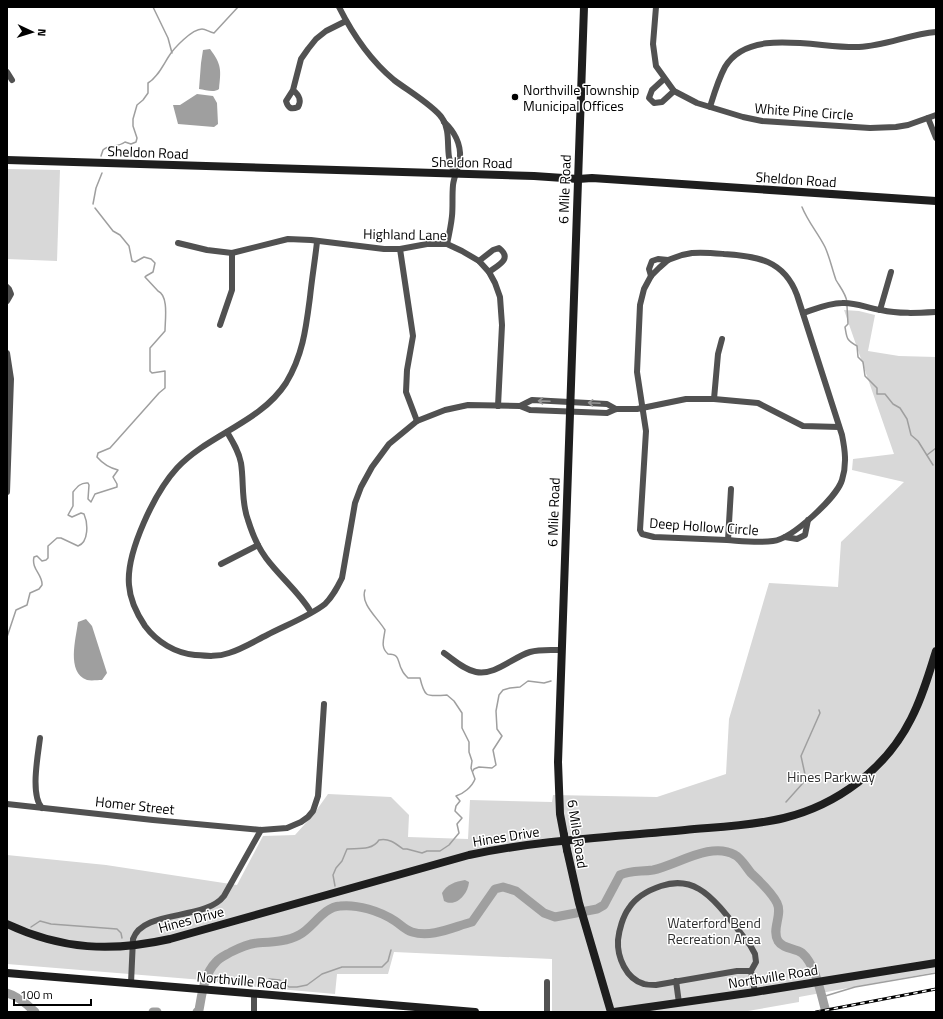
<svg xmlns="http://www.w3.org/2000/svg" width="943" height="1019" font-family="'Titillium Web',sans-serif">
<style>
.green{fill:#d8d8d8}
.water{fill:#9f9f9f}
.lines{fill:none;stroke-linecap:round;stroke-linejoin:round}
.stream{stroke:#9f9f9f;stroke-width:1.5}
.river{stroke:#9f9f9f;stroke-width:9}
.street{stroke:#515151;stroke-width:6}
.secondary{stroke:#1e1e1e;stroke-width:8}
.rail-casing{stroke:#000;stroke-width:3}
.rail{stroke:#fff;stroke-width:1.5;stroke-dasharray:4.5;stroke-linecap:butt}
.secondary-bridge{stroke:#1e1e1e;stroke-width:8}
.oneway{stroke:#979797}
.poi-dot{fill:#000;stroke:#fff;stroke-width:1.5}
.labels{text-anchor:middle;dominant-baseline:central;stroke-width:3;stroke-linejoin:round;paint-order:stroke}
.poi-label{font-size:14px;fill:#000;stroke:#fff;text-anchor:start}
.street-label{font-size:14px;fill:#000;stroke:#fff}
.park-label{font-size:14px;fill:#2f2f2f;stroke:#fff}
</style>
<rect width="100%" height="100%" fill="#fff"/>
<!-- green -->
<g class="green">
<polygon points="7,169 60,170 57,261 7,259"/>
<polygon points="844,310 859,311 875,315 868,351 899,356 936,357 936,972 799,997 799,1002 742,1012 552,1012 552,959 394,952 388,974 337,974 335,994 225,984 215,981 7,964 7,855 106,865 237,885 263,836 295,835 313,815 328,794 391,797 409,815 408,837 468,839 470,800 552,802 553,795 657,797 726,774 729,719 769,583 838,587 841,542 904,482 852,470 853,459 894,454"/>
</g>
<!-- water -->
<g class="water">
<path d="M 210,49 C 222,65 221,70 219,89 C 214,93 206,90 199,89 L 201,63 L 203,50 Z"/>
<polygon points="197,94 213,96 217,103 218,124 214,127 178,124 173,105 180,105"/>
<path d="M 86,619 L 92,626 L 107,673 L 102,680 C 98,680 91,681 87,680 C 66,672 76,639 78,622 Z"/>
<path d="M 465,880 L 469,882 C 468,894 456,908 444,901 L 442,893 C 447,884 455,882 465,880 Z"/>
</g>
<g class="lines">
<!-- stream -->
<g class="stream">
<polyline points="153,7 168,38 172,53"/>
<path d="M 101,156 L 103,150 C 109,144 117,148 125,142 L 131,144 L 136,142 L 137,138 L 133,126 L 133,119 L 137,105 L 143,100 L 148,93 L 148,83 C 158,77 163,65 169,56 C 174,48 192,29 202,29 C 206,29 209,32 214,33 L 238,7"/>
<polyline points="93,204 96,188 102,173"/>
<path d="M 802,207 C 808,222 818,233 825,247 C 830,258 832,269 836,280 C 840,287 846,294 847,302"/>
<path d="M 847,306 L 848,324 L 845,327 C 847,338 846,340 857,346 L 858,357 L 863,362 L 865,376 L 877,388 L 877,394 L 885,394 L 893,404 L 900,408 L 907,419 L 911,435 L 918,441 L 933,465"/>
<polyline points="936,399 936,409"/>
<polyline points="927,455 936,448"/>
<path d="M 7,637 L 16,610 L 27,605 L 30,593 L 39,589 L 42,585 C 43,575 31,569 34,557 L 37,556 L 42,561 L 46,560 L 48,558 L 48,546 L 57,538 L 61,538 L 78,546 C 89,542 88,523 84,514 L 81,513 L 72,517 L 68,515 L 73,506 L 73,492 C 77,487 81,482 88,483 L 89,485 L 88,499 L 91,502 L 95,494 L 117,487 L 117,484 L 113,477 L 118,470 C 110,468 103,464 97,457 L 98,453 L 110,448 L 159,393 L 165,388 L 165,371 L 152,373 L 150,371 L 150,348 L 165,331 C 165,320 169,296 158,291 L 145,277 L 146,276 L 153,272 L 155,263 L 151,259 L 144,257 L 135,262 L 132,261 L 129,246 L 120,235 L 113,231 L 95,208"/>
<polyline points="473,771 474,769 479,767 492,768 496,765 493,750 502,736 497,729 496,711 499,695 503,690 510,688 520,687 528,681 544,683 551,681"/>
<polyline points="786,802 803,783 806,779 801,756 820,713 819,710"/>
<path d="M 335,886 L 333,875 L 336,868 L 342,861 L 347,849 C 357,848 372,851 379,840 C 389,838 395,843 403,849 L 407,849 L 422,853 L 427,851 L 440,851 L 449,845 L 459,833 L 457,824 L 462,818 L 455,811 L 456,806 L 460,801 L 456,796 C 463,794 472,787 475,779 L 471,768 L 472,761 L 469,752 L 469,742 L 462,728 L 462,713 L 454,701 L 447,695 C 427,696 425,699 420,678 L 408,678 C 406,676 403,673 402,670 C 397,662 401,654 388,654 C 380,647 384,639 385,630 C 378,618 360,604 365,590"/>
<polyline points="31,927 40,921 51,924 117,929 121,933 122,938"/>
<polyline points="269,979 280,980 289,987 297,987 307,985 322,974 342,967 382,967 388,961 391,950"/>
<polyline points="822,997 855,987 936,973"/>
<polyline points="28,1005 30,1012"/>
</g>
<!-- river -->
<g class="river">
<path d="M 7,993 C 18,996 27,1004 35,1012"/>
<polyline points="153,1012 157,1012"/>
<path d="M 197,1012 L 199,1010 C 202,994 204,974 216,962 C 219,958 226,955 231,952 C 239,948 248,944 257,943 C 270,942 286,942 299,935 C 313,928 323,907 340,906 C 357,904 380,911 395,921 C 401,925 405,930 412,932 C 432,938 453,927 472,922 L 495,889 L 503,887 L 516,891 L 544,913 L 555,917 L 597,909 L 604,905 L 620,875 C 632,870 641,872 653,870 C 677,865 711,841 735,855 C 741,858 746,867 751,873 C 760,882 771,891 777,903 C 783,915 771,929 778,941 C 783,949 795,948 802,953 C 816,965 821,995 826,1012"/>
</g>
<!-- street -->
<g class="street">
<path d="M 339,7 C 353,35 370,60 394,80 C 407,90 434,106 442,118 C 450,129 447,145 449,157 C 450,163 453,169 455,175"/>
<polyline points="656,7 653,44 656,66 674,91 697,103 743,117 762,121 870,128 896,127 908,125 936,115"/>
<polyline points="7,72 12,80"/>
<polyline points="664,79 652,90 649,98 654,103 662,102 674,91"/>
<path d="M 293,90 C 299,95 302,100 298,107 C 291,110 288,108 286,101 L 293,90 L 301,59 L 308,49 L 316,39 L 326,31 L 346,21"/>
<path d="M 710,107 C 714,94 718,80 725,67 C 749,26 820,49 859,47 C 885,46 910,34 936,32"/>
<polyline points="928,118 936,138"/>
<path d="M 444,122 C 454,131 461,144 460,158 C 459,167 454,176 453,185 C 452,196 453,206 452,216 C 451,226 449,235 447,244"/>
<path d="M 317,242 C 315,260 312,278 310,297 C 306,328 303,355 286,383 C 260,423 209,434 177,468 C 155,492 126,552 129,585 C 130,600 137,614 145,626 C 157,642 175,653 195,655 C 207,656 218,657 229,653 C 242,649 255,641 267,635 C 284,626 310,616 325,604 C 333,596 337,588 342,578 L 355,503 L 361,487 L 372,467 L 389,444 L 417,421 L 445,410 L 468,405 L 520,406 L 532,400 L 607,404 L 616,409"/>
<polyline points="178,243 207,250 232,253 288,239 311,240 384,249 400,249 427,244 447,244 462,251 479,261 489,272 495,283 500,297 502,325 498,406"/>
<polyline points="400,249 413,336 407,370 406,392 417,421"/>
<path d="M 692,253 C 703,252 713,253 724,254 C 757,256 784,260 797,295 L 842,435 C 845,450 847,464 842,480 C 837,497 792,539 773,541 C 758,543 742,541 727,540 C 703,539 678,538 654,537 L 642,534 L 640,530 L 646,431 L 637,372 L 640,305 L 644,289 L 651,276 L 659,268 L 668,260 L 682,255 Z"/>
<path d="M 479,261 L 493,250 L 499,248 C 513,259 498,265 489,272"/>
<polyline points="651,276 649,269 652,261 658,259 668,260"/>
<polyline points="7,287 9,289 11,294 7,301"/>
<polyline points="880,310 891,272"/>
<path d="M 803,313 C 815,309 829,303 842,303 C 855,302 867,308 881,310 C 899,314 917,313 936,312"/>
<polyline points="220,325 232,290 232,253"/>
<polyline points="7,353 11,379 7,492"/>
<polyline points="714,399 718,354 722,339"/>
<polyline points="520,406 530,410 607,413 616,409 637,409 686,399 714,399 758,403 803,426 839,427"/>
<path d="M 227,432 C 233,442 239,452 241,463 C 244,482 241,502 248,520 C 252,533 258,547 266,558 C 280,577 299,592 311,612"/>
<polyline points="785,537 797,539 805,535 808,520"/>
<polyline points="728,540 731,489"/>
<polyline points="221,564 258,545"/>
<path d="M 444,653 C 454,660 463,669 476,672 C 495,676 513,657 530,652 C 540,649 551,650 561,650"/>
<path d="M 40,738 C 38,755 30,795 42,808"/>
<polyline points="7,804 153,820 261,830 287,828 301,822 308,817 313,811 318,796 324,704"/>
<path d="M 751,971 L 737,971 L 656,985 C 652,985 647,985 644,984 C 626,979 617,957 618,940 C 619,930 623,916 629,908 C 636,897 649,890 661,886 C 673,882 687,882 699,889 C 717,899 736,928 750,945 L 755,954 L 756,962 L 751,971 L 755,992"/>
<polyline points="676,981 679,1003"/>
<polyline points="547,982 547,1012"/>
<path d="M 131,983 L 133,939 C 143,909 205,921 224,896 L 261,830"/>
<polyline points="254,1012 254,994"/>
</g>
<!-- secondary -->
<g class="secondary">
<polyline points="7,160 534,176 578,179 592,178 936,201"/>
<polyline points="564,835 560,814 558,762 584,7"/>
<polyline points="567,850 579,903 611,1012"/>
<path d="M 7,924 C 62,950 112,952 170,939 L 469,855 C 539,840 612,837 685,830 C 717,827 751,826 784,818 C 837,805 886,769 911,719 C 922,698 929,674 936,651"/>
<polyline points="7,973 475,1012"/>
<polyline points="614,1012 755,992 936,963"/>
</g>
<defs>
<polyline id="rail" points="816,1012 936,989"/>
</defs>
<!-- rail casing -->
<use href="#rail" class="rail-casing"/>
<!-- rail -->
<use href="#rail" class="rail"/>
<!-- secondary-bridge -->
<polyline class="secondary-bridge" points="564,835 567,850"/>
</g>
<!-- one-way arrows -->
<defs><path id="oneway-shaft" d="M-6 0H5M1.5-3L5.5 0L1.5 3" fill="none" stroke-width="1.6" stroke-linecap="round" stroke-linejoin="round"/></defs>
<g class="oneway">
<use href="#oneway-shaft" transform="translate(544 401) rotate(-178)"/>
<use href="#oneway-shaft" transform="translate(594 403) rotate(-177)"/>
</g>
<!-- markers -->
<circle class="poi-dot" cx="515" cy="97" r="4"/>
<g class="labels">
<!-- poi labels -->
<g class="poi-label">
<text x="523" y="89">Northville Township<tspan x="523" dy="16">Municipal Offices</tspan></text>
</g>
<!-- street labels -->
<g class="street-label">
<text transform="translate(804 111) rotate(4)">White Pine Circle</text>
<text transform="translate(148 152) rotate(2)">Sheldon Road</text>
<text transform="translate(472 162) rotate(1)">Sheldon Road</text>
<text transform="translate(796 179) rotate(4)">Sheldon Road</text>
<text transform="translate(564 189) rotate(-88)">6 Mile Road</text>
<text transform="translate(405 234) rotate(1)">Highland Lane</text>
<text transform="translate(553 512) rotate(-88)">6 Mile Road</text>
<text transform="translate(704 526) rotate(4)">Deep Hollow Circle</text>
<text transform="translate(135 805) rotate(6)">Homer Street</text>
<text transform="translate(578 834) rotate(81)">6 Mile Road</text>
<text transform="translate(506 836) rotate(-9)">Hines Drive</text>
<text transform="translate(191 919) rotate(-15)">Hines Drive</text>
<text transform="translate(773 976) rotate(-9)">Northville Road</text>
<text transform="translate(242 980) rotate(5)">Northville Road</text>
</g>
<!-- park labels -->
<g class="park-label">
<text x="831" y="776">Hines Parkway</text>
<text x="714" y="922">Waterford Bend<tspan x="714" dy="16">Recreation Area</tspan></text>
</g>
</g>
<!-- border -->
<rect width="943" height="1019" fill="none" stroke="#000000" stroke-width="16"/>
<!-- north arrow -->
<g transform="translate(32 32) rotate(94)" stroke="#ffffff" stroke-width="3" paint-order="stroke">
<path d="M0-3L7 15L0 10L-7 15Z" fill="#000000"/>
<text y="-6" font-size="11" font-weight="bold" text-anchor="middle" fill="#000000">N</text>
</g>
<!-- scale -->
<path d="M14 999v6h77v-6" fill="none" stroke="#000000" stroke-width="2"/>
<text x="20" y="999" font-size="12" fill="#000000" stroke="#ffffff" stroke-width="3" paint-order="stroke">100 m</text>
</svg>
